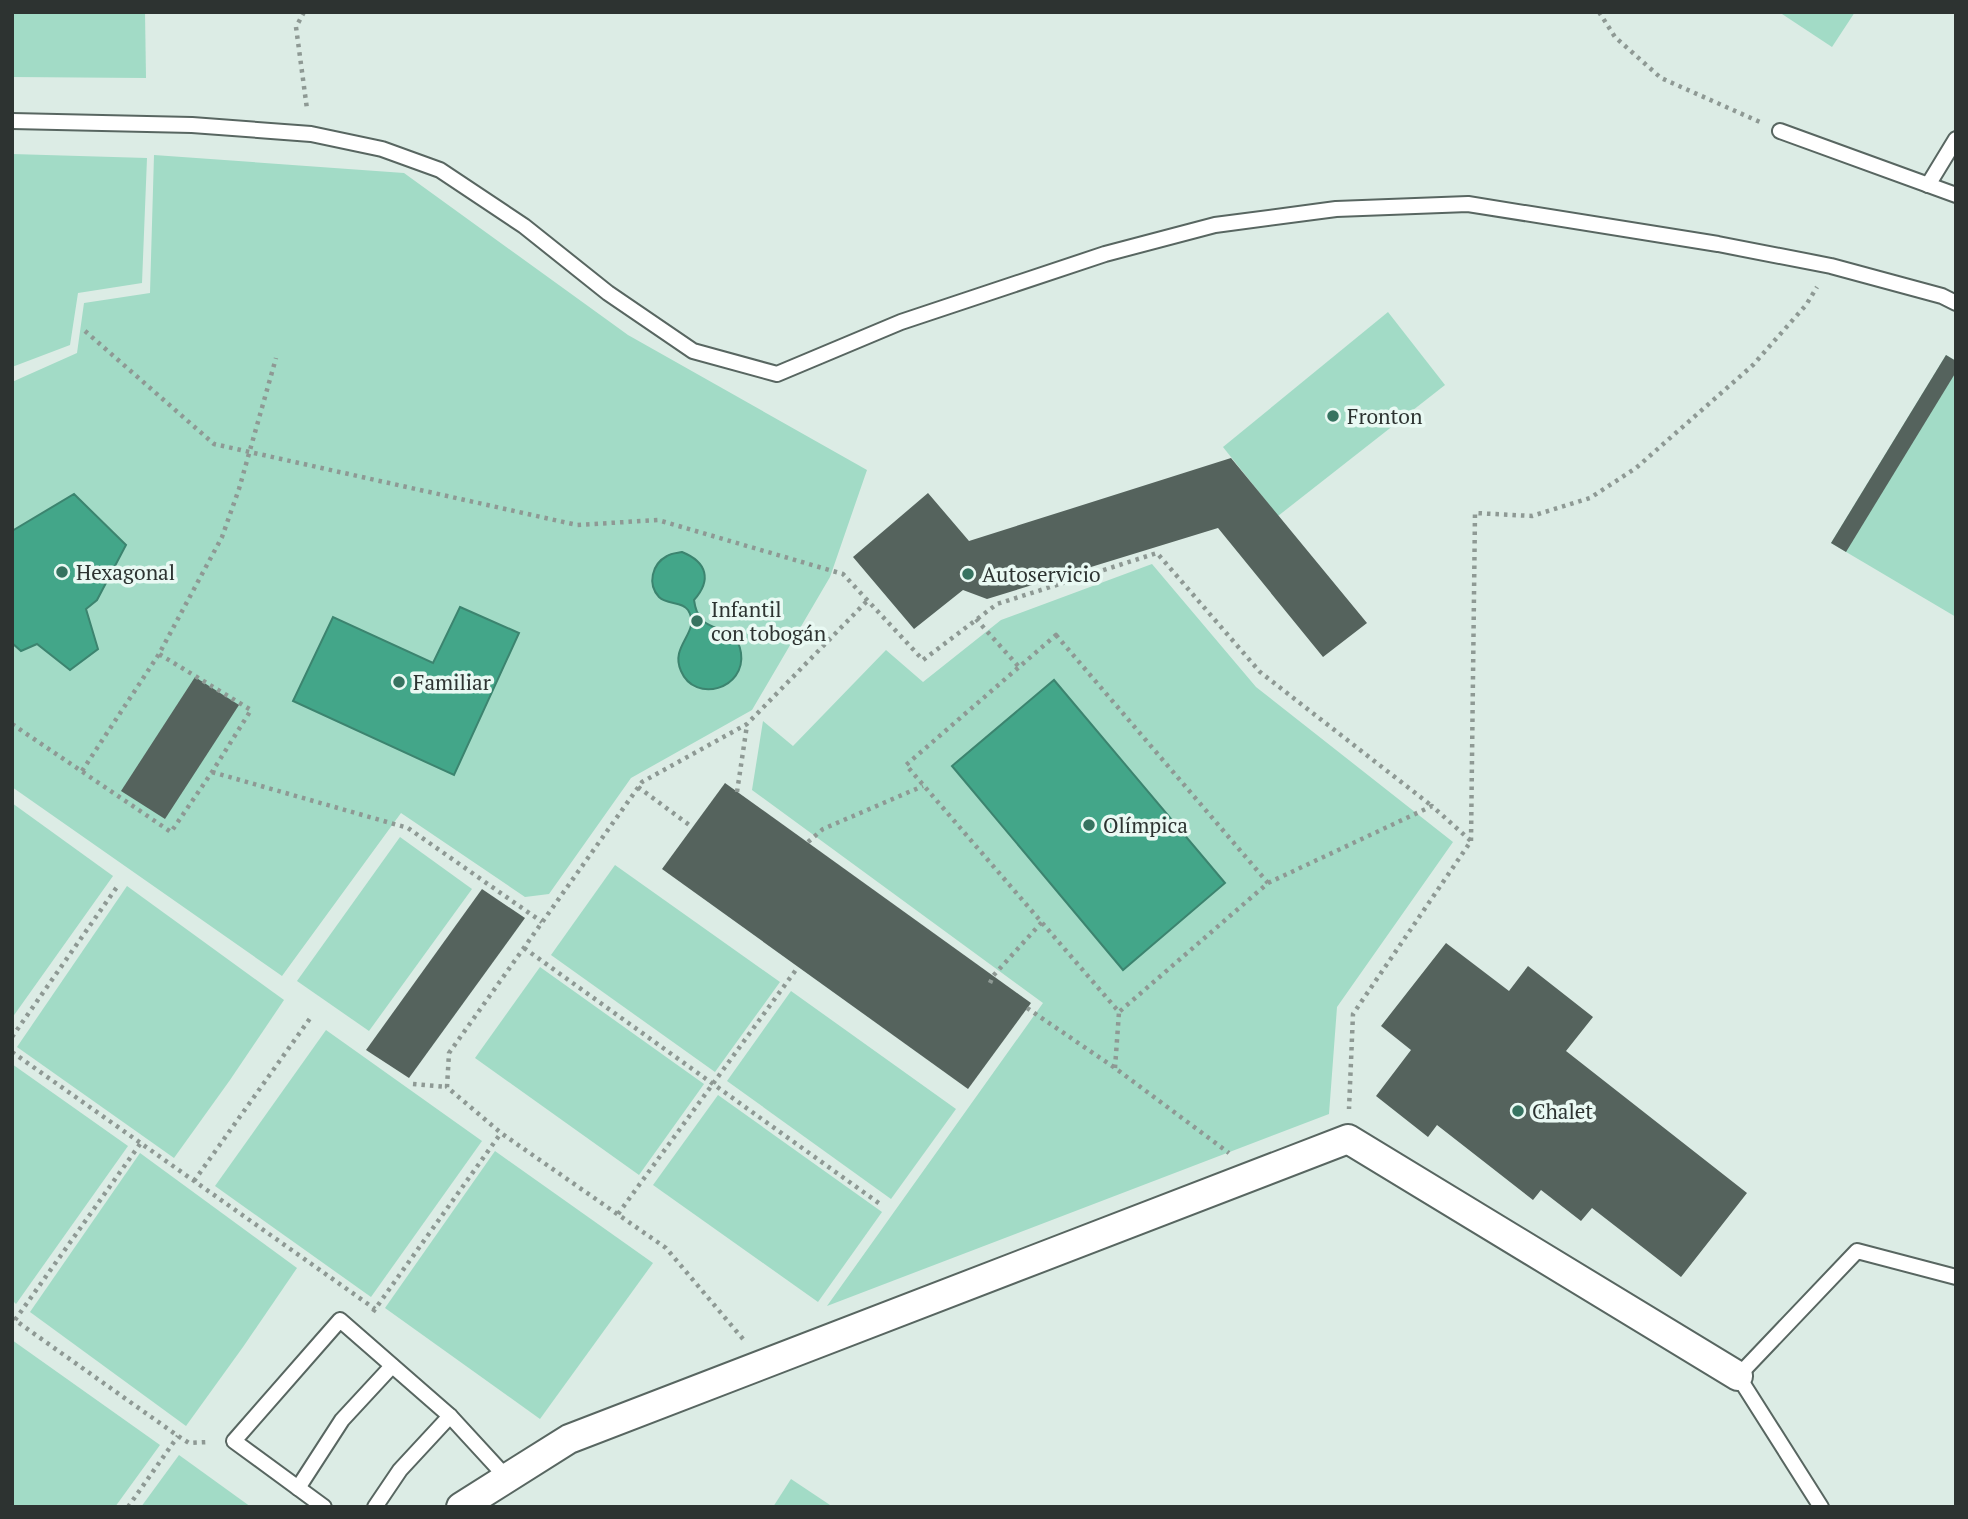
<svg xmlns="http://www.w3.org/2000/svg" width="1968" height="1519" font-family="'PT Serif',serif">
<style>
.green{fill:#a2dbc6}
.water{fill:#43a689;stroke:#3c846f;stroke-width:2}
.building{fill:#55635d}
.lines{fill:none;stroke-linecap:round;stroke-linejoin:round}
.service-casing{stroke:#586661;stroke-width:18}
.minor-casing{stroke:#586661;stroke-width:32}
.path{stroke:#8e9994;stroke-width:4.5;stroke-dasharray:3.5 5;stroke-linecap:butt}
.service{stroke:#fff;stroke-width:14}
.minor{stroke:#fff;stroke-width:28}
.poi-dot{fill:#367360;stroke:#e9f9f3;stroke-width:2.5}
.labels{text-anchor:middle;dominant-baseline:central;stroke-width:7;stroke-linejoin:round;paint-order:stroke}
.poi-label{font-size:21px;fill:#2d3331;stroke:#e9f9f3;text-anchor:start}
</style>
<rect width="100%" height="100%" fill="#dcece5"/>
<!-- green -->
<g class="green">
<polygon points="12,12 145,12 146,78 12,77"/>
<polygon points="1779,12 1855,12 1832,47"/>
<polygon points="12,154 147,158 142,283 78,293 70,345 12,367"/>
<polygon points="154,155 404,173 628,335 867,470 830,577 752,710 631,778 549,894 525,897 401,813 282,976 12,787 12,382 77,353 84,303 150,293"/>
<polygon points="1388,312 1445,385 1278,516 1223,447"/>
<polygon points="1946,355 1956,361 1956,617 1831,543"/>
<polygon points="1152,564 1256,687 1453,842 1337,1007 1329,1114 827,1306 1043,1003 752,790 763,721 793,746 886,650 923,682 1001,620"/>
<polygon points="12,803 113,876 12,1018"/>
<polygon points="400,837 472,889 369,1031 297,981"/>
<polygon points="615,865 780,982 715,1072 551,955"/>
<polygon points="127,886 284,1000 230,1080 174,1158 17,1047"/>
<polygon points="540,967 704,1084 639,1175 475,1058"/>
<polygon points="791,991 956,1109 891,1199 727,1081"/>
<polygon points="326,1030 482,1141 371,1297 215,1186"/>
<polygon points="12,1064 128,1146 16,1304 12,1300"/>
<polygon points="718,1095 882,1212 818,1302 653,1185"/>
<polygon points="495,1151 653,1263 540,1419 385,1308"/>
<polygon points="140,1153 297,1268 243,1347 186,1426 30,1312"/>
<polygon points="12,1340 160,1445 115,1507 12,1507"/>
<polygon points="179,1455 251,1507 141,1507"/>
<polygon points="791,1479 833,1507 773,1507"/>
</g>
<!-- water -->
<g class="water">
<polygon points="74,494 126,545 97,600 86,609 98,649 70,670 37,644 21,651 12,643 12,531"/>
<path d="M 682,552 C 707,562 712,580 694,600 C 695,607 697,615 702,620 C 715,633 737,626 741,653 C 746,689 695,704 681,671 C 669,645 702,632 688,610 C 682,601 667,605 659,597 C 647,584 652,564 667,556 C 671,553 677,553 682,552 Z"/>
<polygon points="460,607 519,633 454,775 293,701 333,617 433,663"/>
<polygon points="1054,680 1225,883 1123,970 952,766"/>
</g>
<!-- building -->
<g class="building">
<polygon points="1946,355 1956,361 1956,372 1846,552 1831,543"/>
<polygon points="1231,458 1367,623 1323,657 1218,528 987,599 963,590 914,629 853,557 928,493 969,541"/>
<polygon points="195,677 239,705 165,819 121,791"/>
<polygon points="725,783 1031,1003 968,1089 662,869"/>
<polygon points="482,889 525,918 409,1078 366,1050"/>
<polygon points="1446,943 1509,991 1528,966 1593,1017 1566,1051 1747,1193 1681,1277 1592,1208 1581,1221 1541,1190 1533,1200 1437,1125 1428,1137 1376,1096 1411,1050 1381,1026"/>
</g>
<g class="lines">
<defs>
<g id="service">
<polyline points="12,121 192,125 311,134 382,149 440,170 524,226 608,293 693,351 777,374 901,322 1105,254 1215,225 1336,209 1468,204 1718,244 1831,266 1942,296 1956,303"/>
<polyline points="1780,131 1956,195"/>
<polyline points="1928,185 1956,139"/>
<polyline points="298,1488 342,1420 392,1366"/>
<polyline points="324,1507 234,1441 340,1320 450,1416 507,1478"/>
<polyline points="375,1507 400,1470 450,1416"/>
<polyline points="1821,1507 1738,1376 1857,1251 1956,1277"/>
</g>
<polyline id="minor" points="461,1507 569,1439 1348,1139 1738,1376"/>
</defs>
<!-- service casing -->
<use href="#service" class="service-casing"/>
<!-- minor casing -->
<use href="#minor" class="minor-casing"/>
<!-- path -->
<g class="path">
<polyline points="304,12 296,27 307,109"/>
<polyline points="1599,12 1615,37 1661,78 1760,122"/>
<polyline points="85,331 214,444 577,525 658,520 843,574 923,660 997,604 1157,553 1260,672 1432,806"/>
<polyline points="976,619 1019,667"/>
<polygon points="1056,635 1268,883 1119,1012 906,765"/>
<polyline points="12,724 171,832 212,772 251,710 159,654"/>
<polyline points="82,771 159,654 222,537 239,489 276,358"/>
<polyline points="212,772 408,828 542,922"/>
<polyline points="638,787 692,827"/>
<polyline points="737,792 747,725"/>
<polyline points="1471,841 1475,513 1532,516 1590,498 1636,468 1753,365 1806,305 1817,287"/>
<polyline points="808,842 823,829 923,786"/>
<polyline points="1268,883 1432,806 1471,841 1353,1014 1349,1109"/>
<polyline points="524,948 880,1204"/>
<polyline points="990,983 993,976 1042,922"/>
<polyline points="1027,1008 1115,1068 1229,1153"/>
<polyline points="12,1037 119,884"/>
<polyline points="12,1052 375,1309"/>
<polyline points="1115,1068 1119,1012"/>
<polyline points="413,1084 447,1087"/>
<polyline points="194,1181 311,1017"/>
<polyline points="618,1214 798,967"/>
<polyline points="373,1312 501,1133"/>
<polyline points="12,1318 178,1436 189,1443 209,1442"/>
<polyline points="15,1320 140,1144"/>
<polyline points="743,1339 666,1248 501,1133 447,1087 449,1053 642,782 747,724 867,601"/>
<polyline points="128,1507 178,1436"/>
</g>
<!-- service -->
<use href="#service" class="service"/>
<!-- minor -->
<use href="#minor" class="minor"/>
</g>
<!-- markers -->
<g class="poi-dot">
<circle cx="1333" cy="416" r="7"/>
<circle cx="62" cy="572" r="7"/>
<circle cx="968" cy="574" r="7"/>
<circle cx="697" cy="621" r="7"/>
<circle cx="399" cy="682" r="7"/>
<circle cx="1089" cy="825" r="7"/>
<circle cx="1518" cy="1111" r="7"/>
</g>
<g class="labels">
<!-- poi labels -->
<g class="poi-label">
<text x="1347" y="416">Fronton</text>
<text x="76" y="572">Hexagonal</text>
<text x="982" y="574">Autoservicio</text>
<text x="711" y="609">Infantil<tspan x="711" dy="24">con tobogán</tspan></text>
<text x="413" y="682">Familiar</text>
<text x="1103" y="825">Olímpica</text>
<text x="1532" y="1111">Chalet</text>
</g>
</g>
<!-- border -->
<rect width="1968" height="1519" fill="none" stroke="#2d3331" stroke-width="28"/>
</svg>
